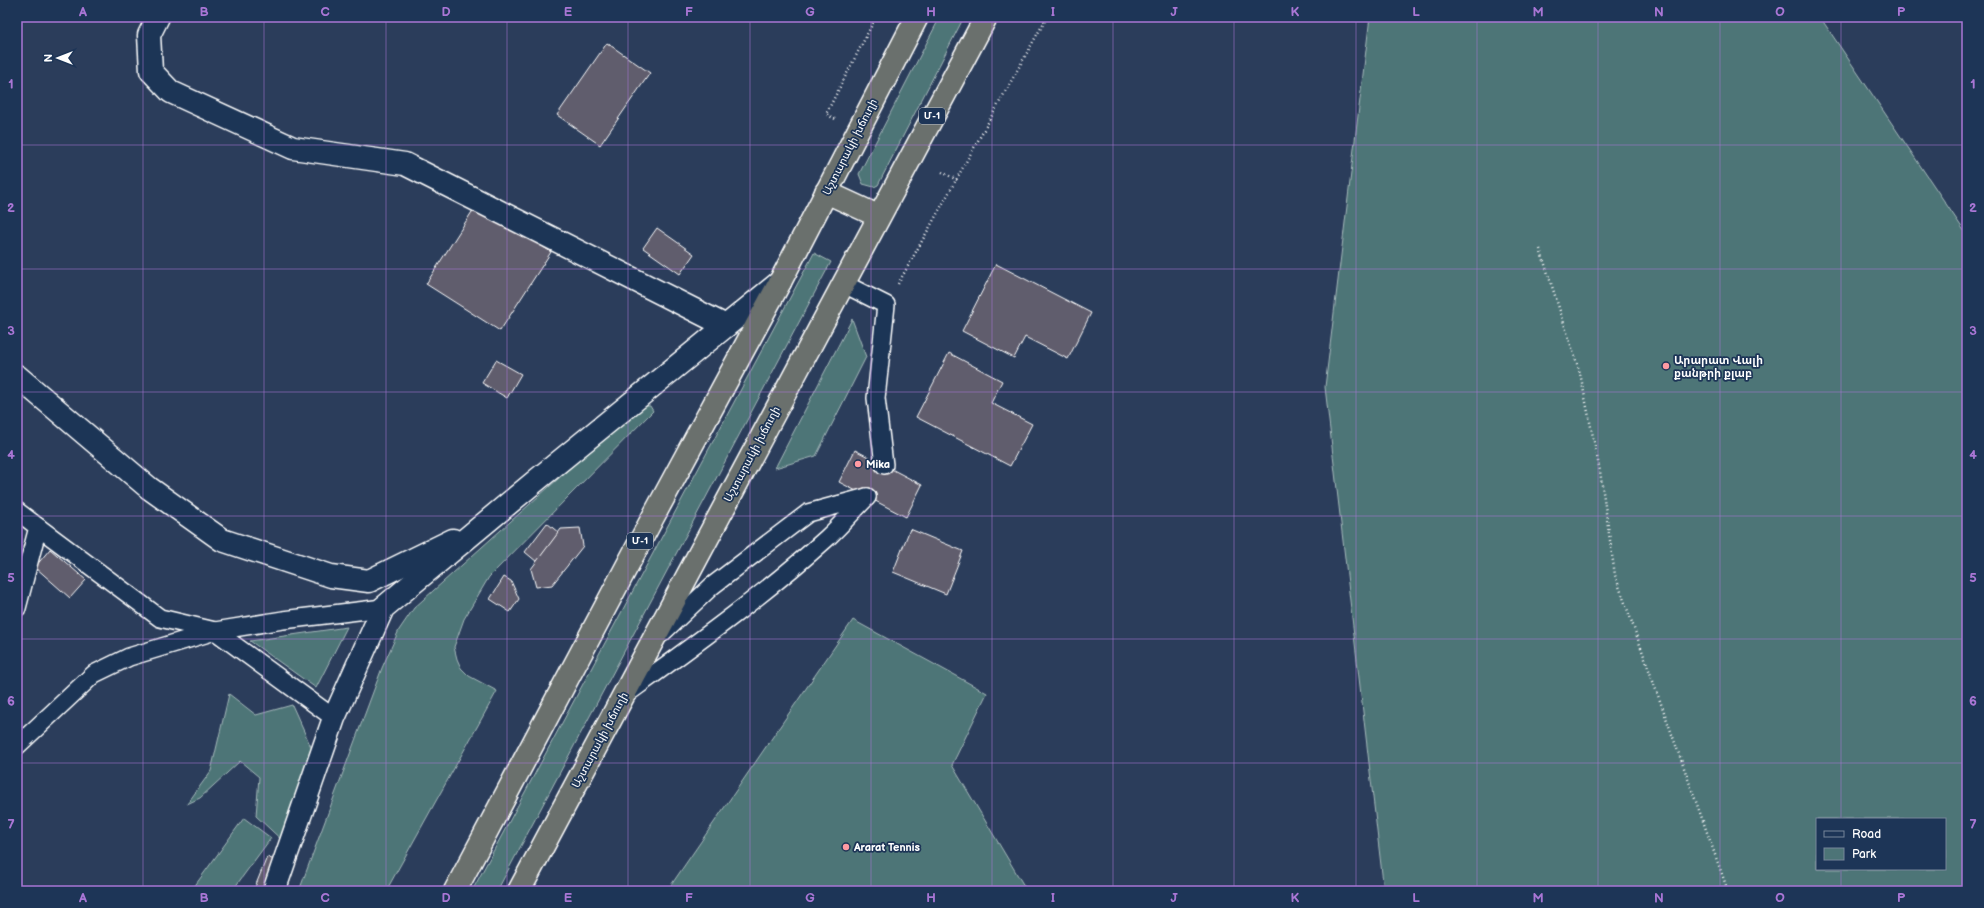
<svg xmlns="http://www.w3.org/2000/svg" width="1984" height="908" font-family="'Balsamiq Sans','Noto Sans Armenian',sans-serif">
<style>
.green{fill:#4d7477;stroke:#a6babb;fill-rule:evenodd}
.building{fill:#615d6d;stroke:#fff}
.lines{fill:none;stroke-linecap:round;stroke-linejoin:round}
.lane-casing{stroke:#fff;stroke-width:20}
.street-casing{stroke:#fff;stroke-width:25}
.highway-casing{stroke:#fff;stroke-width:25}
.path{stroke:#fff;stroke-width:2.5;stroke-dasharray:1 3;stroke-linecap:butt}
.lane{stroke:#1d3557;stroke-width:17}
.street{stroke:#1d3557;stroke-width:22}
.highway{stroke:#6b706d;stroke-width:22}
.grid{fill:none;stroke:#a976d5;stroke-width:1;stroke-opacity:0.55}
.poi-dot{fill:#ff9aa2;stroke:#1d3557;stroke-width:1.5}
.labels{text-anchor:middle;dominant-baseline:central;stroke-width:3.5;stroke-linejoin:round;paint-order:stroke}
.shield{fill:#1d3557;stroke:#bbc2cd;stroke-width:1}
.shield-label{font-size:10px;font-weight:bold;fill:#fff}
.street-label{font-size:11px;fill:#fff;stroke:#1d3557}
.poi-label{font-size:11px;font-weight:bold;fill:#fff;stroke:#1d3557;text-anchor:start}
.neatline{fill:none;stroke:#a976d5;stroke-width:1.5}
.grid-label{font-size:13px;text-anchor:middle;font-weight:bold;fill:#a976d5}
</style>
<rect width="100%" height="100%" fill="#2b3d5b"/>
<filter id="ink" filterUnits="userSpaceOnUse"><feTurbulence type="fractalNoise" baseFrequency=".025" numOctaves="2"/><feDisplacementMap in="SourceGraphic" scale="8" xChannelSelector="R" yChannelSelector="G"/><feConvolveMatrix kernelMatrix="1 2 1 2 8 2 1 2 1" color-interpolation-filters="sRGB"/></filter>
<g filter="url(#ink)">
<!-- green -->
<g class="green">
<polygon points="940,17 964,17 878,185 874,187 863,184 859,174"/>
<path d="M 1370,17 L 1820,17 L 1967,235 L 1967,891 L 1384,891 L 1325,387 ZM 1817,819 L 1945,819 L 1945,869 L 1817,869 Z"/>
<polygon points="814,253 831,262 497,891 472,891"/>
<polygon points="852,319 866,357 816,456 775,468"/>
<polygon points="644,406 650,406 653,411 489,577 464,619 454,647 457,659 461,668 469,676 497,691 386,891 299,891 382,668 399,630 414,608 636,409"/>
<polygon points="853,620 987,693 952,765 1027,891 667,891"/>
<polygon points="347,627 316,688 250,641"/>
<polygon points="229,694 256,715 292,705 316,758 286,844 256,816 259,777 240,761 200,798 187,804 211,771"/>
<polygon points="244,818 271,838 232,891 191,891"/>
</g>
<!-- building -->
<g class="building">
<polygon points="607,43 650,73 600,145 557,115"/>
<polygon points="477,204 551,252 500,331 426,284"/>
<polygon points="657,228 694,254 680,274 643,248"/>
<polygon points="996,264 1091,313 1068,359 1025,337 1014,358 962,331"/>
<polygon points="949,353 1002,381 991,403 1032,424 1010,466 916,417"/>
<polygon points="496,360 521,374 507,398 482,383"/>
<polygon points="855,450 922,485 906,517 839,482"/>
<polygon points="547,523 559,533 537,562 525,552"/>
<polygon points="580,528 583,546 552,585 536,587 531,569 561,529"/>
<polygon points="910,529 963,551 946,594 893,572"/>
<polygon points="50,549 86,580 70,598 35,567"/>
<polygon points="504,577 511,581 519,599 510,612 490,599"/>
<polygon points="267,857 279,862 264,891 255,887"/>
</g>
<g class="lines">
<defs>
<g id="lane">
<polyline points="842,283 886,305 876,398 884,465"/>
<polyline points="17,511 38,527 17,608"/>
<polyline points="38,527 160,618 215,631 283,620 383,608"/>
<polyline points="661,634 712,586 808,513 867,497"/>
<path d="M 625,695 C 694,645 764,595 827,538 C 841,525 854,510 867,497"/>
<polyline points="17,746 94,674 129,657 215,631 334,718"/>
</g>
<g id="street">
<polyline points="158,17 149,35 151,71 171,92 293,148 405,164 726,326"/>
<polyline points="17,376 149,488 222,540 331,576 369,581 453,540"/>
<polyline points="274,891 334,718 383,608 538,479 780,282"/>
</g>
<g id="highway">
<polyline points="826,192 878,216"/>
<polyline points="455,891 652,519 780,282 917,17"/>
<polyline points="519,891 986,17"/>
</g>
</defs>
<!-- lane casing -->
<use href="#lane" class="lane-casing"/>
<!-- street casing -->
<use href="#street" class="street-casing"/>
<!-- highway casing -->
<use href="#highway" class="highway-casing"/>
<!-- path -->
<g class="path">
<polyline points="835,119 826,114 876,17"/>
<polyline points="942,172 957,180"/>
<polyline points="1540,249 1580,373 1600,471 1615,575 1728,891"/>
<polyline points="898,284 1047,17"/>
</g>
<!-- lane -->
<use href="#lane" class="lane"/>
<!-- street -->
<use href="#street" class="street"/>
<!-- highway -->
<use href="#highway" class="highway"/>
</g>
</g>
<!-- grid -->
<path class="grid" d="M 143,17 L 143,891M 264,17 L 264,891M 386,17 L 386,891M 507,17 L 507,891M 628,17 L 628,891M 750,17 L 750,891M 871,17 L 871,891M 992,17 L 992,891M 1113,17 L 1113,891M 1234,17 L 1234,891M 1356,17 L 1356,891M 1477,17 L 1477,891M 1598,17 L 1598,891M 1720,17 L 1720,891M 1841,17 L 1841,819M 17,145 L 1967,145M 17,269 L 1967,269M 17,392 L 1967,392M 17,516 L 1967,516M 17,639 L 1967,639M 17,763 L 1967,763M 1841,869 L 1841,891"/>
<!-- markers -->
<g class="poi-dot">
<circle cx="1666" cy="366" r="4"/>
<circle cx="858" cy="464" r="4"/>
<circle cx="846" cy="847" r="4"/>
</g>
<g class="labels">
<!-- shield labels -->
<g class="shield">
<rect x="919" y="108" width="26" height="16" rx="3"/>
<rect x="627" y="533" width="26" height="16" rx="3"/>
</g>
<g class="shield-label">
<text x="932" y="116">Մ-1</text>
<text x="640" y="541">Մ-1</text>
</g>
<!-- street labels -->
<g class="street-label">
<text transform="translate(850 147) rotate(-63)">Աշտարակի խճուղի</text>
<text transform="translate(752 454) rotate(-62)">Աշտարակի խճուղի</text>
<text transform="translate(600 740) rotate(-62)">Աշտարակի խճուղի</text>
</g>
<!-- poi labels -->
<g class="poi-label">
<text x="1674" y="360">Արարատ Վալի<tspan x="1674" dy="13">քանթրի քլաբ</tspan></text>
<text x="866" y="464">Mika</text>
<text x="854" y="847">Ararat Tennis</text>
</g>
</g>
<!-- margin -->
<rect width="1984" height="908" fill="none" stroke="#1d3557" stroke-width="44"/>
<!-- legend -->
<rect x="1816" y="818" width="130" height="52" fill="#1d3557" stroke="#77869a"/>
<rect x="1824" y="831" width="20" height="6" fill="#1d3557" stroke="#77869a"/>
<text x="1852" y="838" font-size="12" fill="#ffffff">Road</text>
<rect x="1824" y="848" width="20" height="12" fill="#4d7477" stroke="#77869a"/>
<text x="1852" y="858" font-size="12" fill="#ffffff">Park</text>
<!-- north arrow -->
<g transform="translate(58 58) rotate(270)" stroke="#1d3557" stroke-width="3" paint-order="stroke">
<path d="M0-3L7 15L0 10L-7 15Z" fill="#ffffff"/>
<text y="-6" font-size="11" font-weight="bold" text-anchor="middle" fill="#ffffff">N</text>
</g>
<rect x="22" y="22" width="1940" height="864" class="neatline"/>
<g class="grid-label">
<text x="83" y="16">A</text>
<text x="204" y="16">B</text>
<text x="325" y="16">C</text>
<text x="446" y="16">D</text>
<text x="568" y="16">E</text>
<text x="689" y="16">F</text>
<text x="810" y="16">G</text>
<text x="931" y="16">H</text>
<text x="1053" y="16">I</text>
<text x="1174" y="16">J</text>
<text x="1295" y="16">K</text>
<text x="1416" y="16">L</text>
<text x="1538" y="16">M</text>
<text x="1659" y="16">N</text>
<text x="1780" y="16">O</text>
<text x="1901" y="16">P</text>
<text x="11" y="88">1</text>
<text x="1973" y="88">1</text>
<text x="11" y="212">2</text>
<text x="1973" y="212">2</text>
<text x="11" y="335">3</text>
<text x="1973" y="335">3</text>
<text x="11" y="459">4</text>
<text x="1973" y="459">4</text>
<text x="11" y="582">5</text>
<text x="1973" y="582">5</text>
<text x="11" y="705">6</text>
<text x="1973" y="705">6</text>
<text x="11" y="829">7</text>
<text x="1973" y="829">7</text>
<text x="83" y="902">A</text>
<text x="204" y="902">B</text>
<text x="325" y="902">C</text>
<text x="446" y="902">D</text>
<text x="568" y="902">E</text>
<text x="689" y="902">F</text>
<text x="810" y="902">G</text>
<text x="931" y="902">H</text>
<text x="1053" y="902">I</text>
<text x="1174" y="902">J</text>
<text x="1295" y="902">K</text>
<text x="1416" y="902">L</text>
<text x="1538" y="902">M</text>
<text x="1659" y="902">N</text>
<text x="1780" y="902">O</text>
<text x="1901" y="902">P</text>
</g>
</svg>
